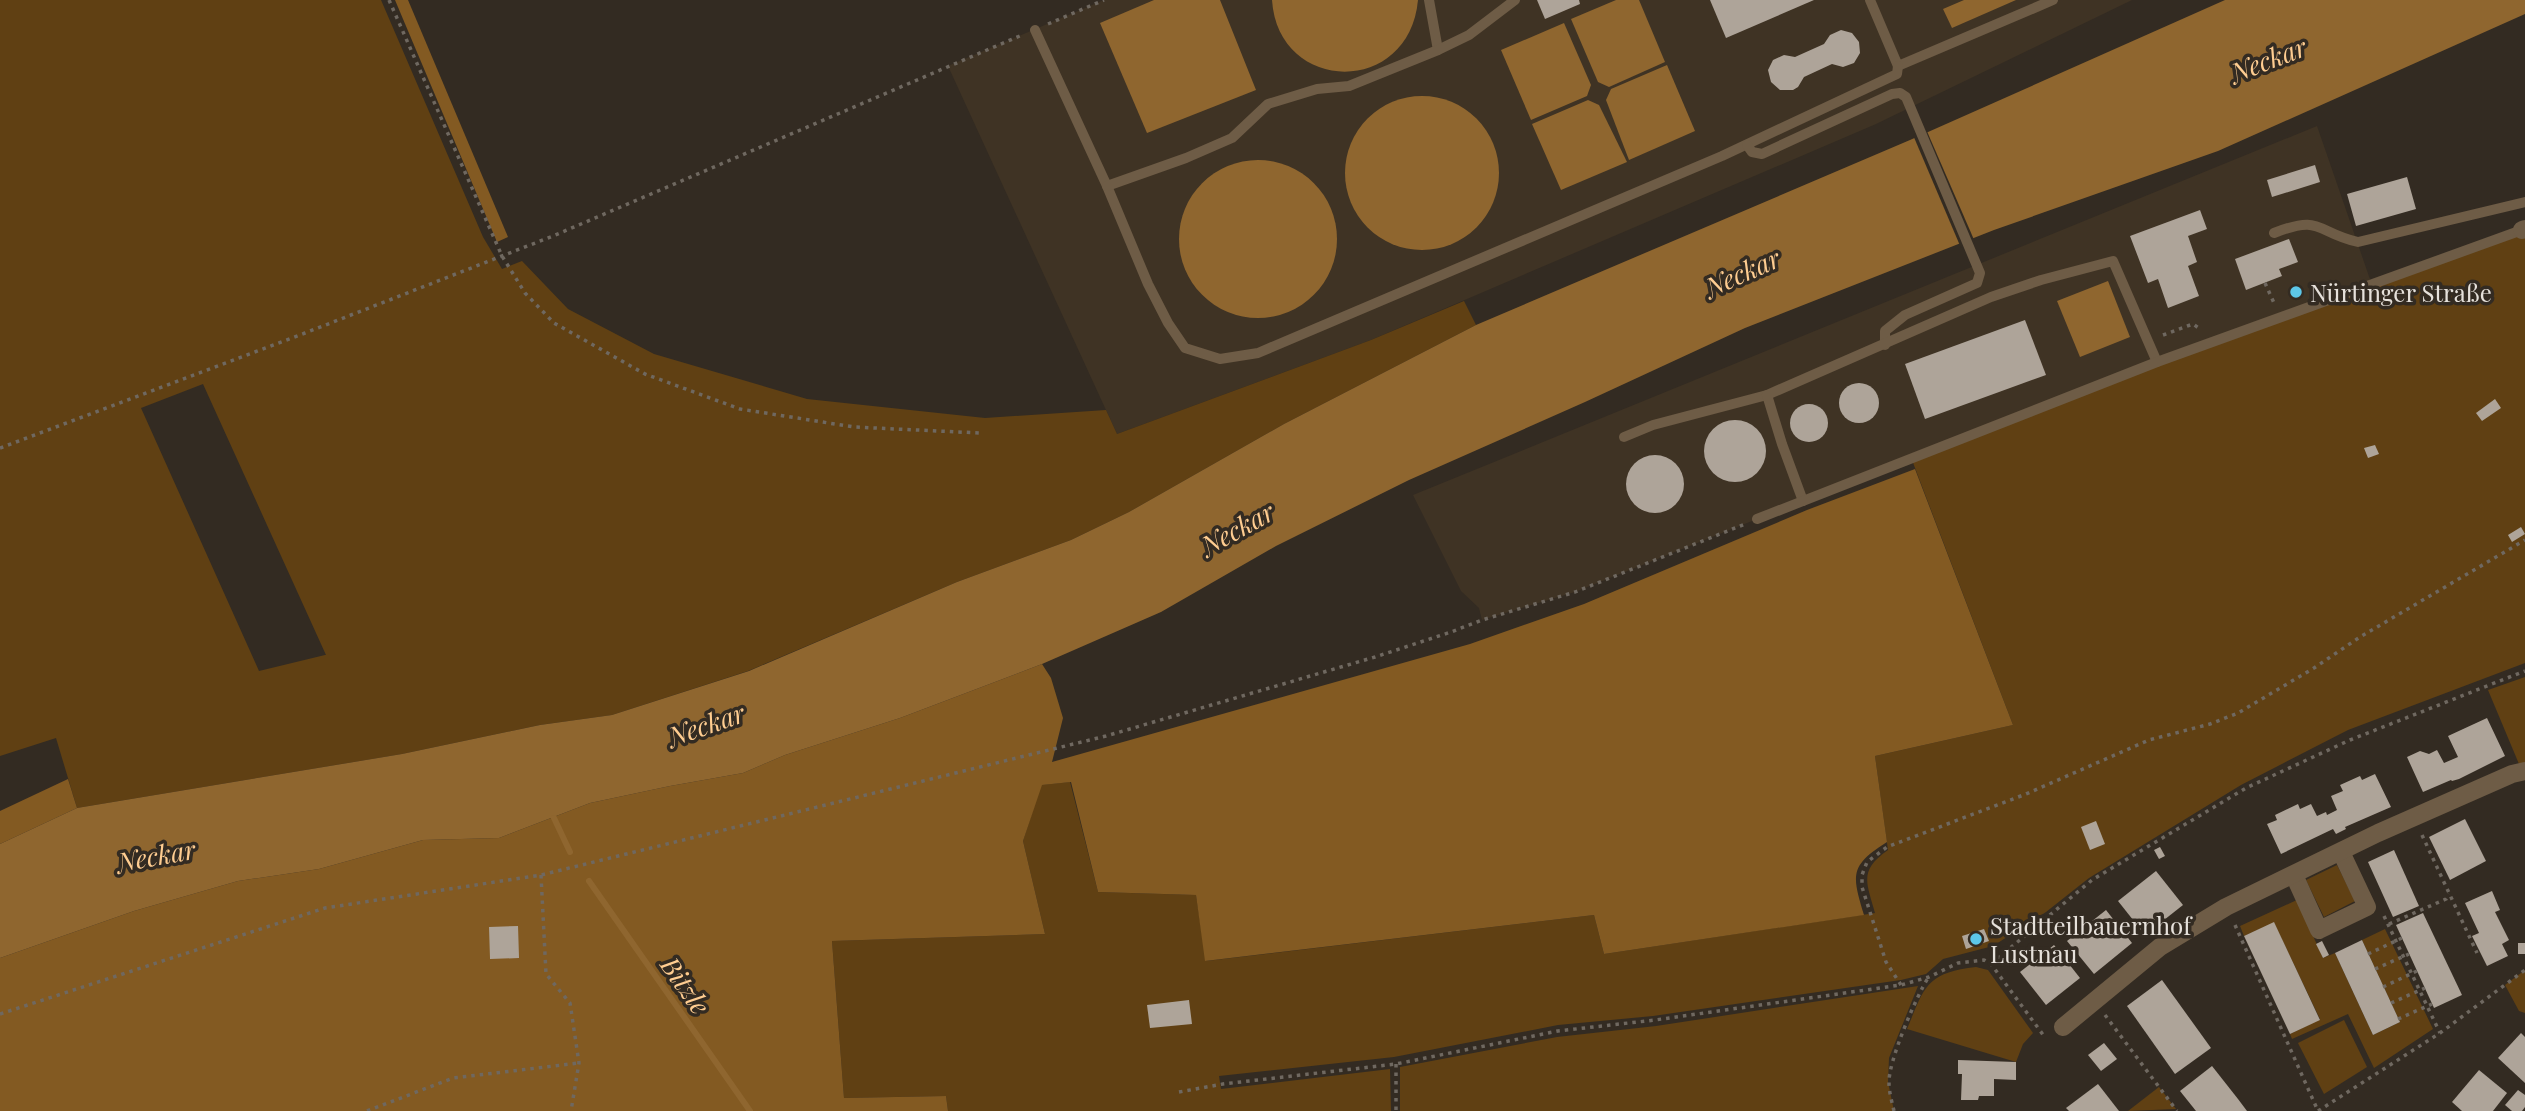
<svg xmlns="http://www.w3.org/2000/svg" width="2525" height="1111" font-family="'Playfair Display',serif">
<style>
.built{fill:#3f3324}
.green{fill:#604013;fill-rule:evenodd}
.forest{fill:#835a22}
.water{fill:#8f662f}
.pier{fill:#332b22}
.lines{fill:none;stroke-linecap:round;stroke-linejoin:round}
.stream{stroke:#8f662f;stroke-width:6}
.building{fill:#aea499}
.path{stroke:#6f6860;stroke-width:3.5;stroke-dasharray:3.5 5;stroke-linecap:butt}
.lane{stroke:#6e5c46;stroke-width:10}
.street{stroke:#6e5c46;stroke-width:18}
.poi-dot{fill:#5dc7e8;stroke:#332b22;stroke-width:2.5}
.labels{text-anchor:middle;dominant-baseline:central;stroke-width:7;stroke-linejoin:round;paint-order:stroke}
.poi-label{font-size:24px;fill:#e6e1db;stroke:#332b22;text-anchor:start}
.water-label{font-size:26px;font-style:italic;fill:#ffcd91;stroke:#332b22}
</style>
<rect width="100%" height="100%" fill="#332b22"/>
<!-- built -->
<g class="built">
<polygon points="1104,0 2132,0 1876,124 1371,340 1117,434 948,66"/>
<polygon points="2317,126 2372,285 1757,519 1575,592 1482,620 1479,608 1461,591 1413,495"/>
</g>
<!-- green -->
<g class="green">
<path d="M 0,0 L 381,0 L 483,237 L 502,269 L 522,261 L 568,309 L 654,354 L 807,399 L 985,418 L 1106,410 L 1117,434 L 1371,340 L 1464,301 L 1476,325 L 1284,424 L 1129,512 L 1071,540 L 957,582 L 748,671 L 612,715 L 540,725 L 402,754 L 77,808 L 56,738 L 0,756 ZM 203,384 L 326,655 L 325,655 L 259,671 L 141,408 Z"/>
<path d="M 2525,229 L 2525,663 L 2348,730 L 2241,785 L 2089,878 L 2046,912 L 1993,946 L 1943,959 L 1926,974 L 1901,980 L 1653,1016 L 1558,1025 L 1394,1057 L 1219,1076 L 1221,1089 L 1390,1069 L 1391,1111 L 948,1111 L 946,1096 L 844,1098 L 832,941 L 1045,934 L 1023,841 L 1041,785 L 1070,782 L 1098,892 L 1196,895 L 1206,961 L 1594,915 L 1604,954 L 1875,913 C 1867,883 1858,871 1888,850 L 1875,756 L 2013,725 L 1912,460 L 2157,362 Z"/>
<polygon points="2525,677 2525,763 2519,764 2488,690"/>
<polygon points="2337,865 2355,901 2324,917 2306,880"/>
<polygon points="2297,900 2323,958 2335,953 2373,1035 2400,1022 2362,940 2385,929 2433,1029 2374,1068 2348,1014 2292,1039 2290,1034 2320,1019 2274,923 2244,936 2240,926"/>
<path d="M 1976,967 L 1988,970 L 2033,1033 L 2023,1044 L 2016,1062 L 1907,1029 C 1925,986 1926,973 1976,967 Z"/>
<polygon points="2525,970 2525,1013 2519,1011 2505,985"/>
<polygon points="1918,986 1889,1058 1888,1082 1894,1111 1400,1111 1400,1067 1557,1037 1656,1026"/>
<polygon points="2344,1020 2367,1067 2324,1094 2298,1043"/>
<polygon points="2159,1087 2176,1109 2128,1111"/>
</g>
<!-- forest -->
<g class="forest">
<polygon points="395,0 408,0 508,237 497,242"/>
<path d="M 1915,469 L 2013,725 L 1875,756 L 1887,842 C 1849,866 1852,875 1864,915 L 1604,954 L 1594,915 L 1205,961 L 1196,895 L 1098,892 L 1071,782 L 1042,785 L 1023,841 L 1045,934 L 832,941 L 844,1098 L 946,1096 L 948,1111 L 0,1111 L 0,958 L 134,911 L 238,881 L 319,869 L 423,840 L 499,838 L 590,803 L 670,786 L 743,773 L 785,755 L 900,718 L 1042,664 L 1051,678 L 1063,718 L 1052,762 L 1470,644 L 1584,604 L 1807,510 Z"/>
<polygon points="68,779 77,808 0,844 0,811"/>
</g>
<!-- water -->
<g class="water">
<polygon points="1154,0 1220,0 1256,90 1147,133 1100,23"/>
<path d="M 1272,0 L 1418,0 C 1409,97 1278,94 1272,0 Z"/>
<polygon points="1616,0 1639,0 1665,62 1609,87 1598,82 1571,19"/>
<polygon points="1964,0 2016,0 1952,28 1943,9"/>
<polygon points="2225,0 2525,0 2525,14 2218,151 1994,230 1745,328 1585,402 1409,480 1276,546 1161,612 1042,664 900,718 785,755 743,773 670,786 590,803 499,838 423,840 319,869 238,881 134,911 0,958 0,844 77,808 402,754 540,725 612,715 749,671 957,582 1071,540 1129,512 1284,424 1476,325 1910,140"/>
<polygon points="1564,23 1591,85 1587,96 1531,120 1501,50"/>
<polygon points="1667,65 1695,131 1629,160 1606,100 1611,89"/>
<circle cx="1422" cy="173" r="77"/>
<polygon points="1588,100 1599,105 1627,162 1561,190 1532,124"/>
<circle cx="1258" cy="239" r="79"/>
<polygon points="2108,281 2130,337 2080,357 2057,301"/>
</g>
<!-- pier -->
<polygon class="pier" points="1926,129 1975,242 1961,248 1913,135"/>
<g class="lines">
<!-- stream -->
<g class="stream">
<polyline points="554,818 570,852"/>
<polyline points="589,881 750,1111"/>
</g>
</g>
<!-- building -->
<g class="building">
<polygon points="1537,0 1579,0 1580,4 1545,19"/>
<polygon points="1710,0 1814,0 1726,38"/>
<polygon points="1841,30 1852,33 1859,42 1860,53 1854,63 1843,67 1832,64 1804,77 1798,87 1793,90 1780,90 1771,82 1768,70 1773,60 1784,55 1795,57 1824,44 1830,35"/>
<polygon points="2315,165 2320,182 2272,197 2267,180"/>
<polygon points="2407,177 2416,209 2356,226 2347,194"/>
<polygon points="2200,210 2207,229 2188,236 2197,262 2188,266 2199,296 2168,308 2158,279 2148,283 2130,236"/>
<polygon points="2289,239 2298,262 2279,269 2282,276 2246,290 2235,259"/>
<polygon points="2300,288 2302,293 2292,297 2291,292"/>
<polygon points="2025,320 2046,375 1925,419 1905,364"/>
<circle cx="1859" cy="403" r="20"/>
<polygon points="2495,399 2501,408 2482,421 2476,413"/>
<circle cx="1809" cy="423" r="19"/>
<circle cx="1735" cy="451" r="31"/>
<polygon points="2375,445 2379,454 2368,458 2364,448"/>
<circle cx="1655" cy="484" r="29"/>
<polygon points="2521,527 2525,534 2512,542 2508,535"/>
<polygon points="2487,718 2505,756 2459,779 2452,781 2451,780 2423,792 2407,757 2420,751 2429,754 2437,750 2444,763 2458,757 2448,736"/>
<polygon points="2375,774 2391,807 2345,827 2346,829 2336,834 2333,829 2281,854 2267,824 2277,820 2275,815 2298,804 2300,809 2311,804 2317,816 2326,812 2327,815 2337,810 2331,796 2343,791 2340,785 2360,776 2362,780"/>
<polygon points="2465,819 2486,861 2450,880 2429,837"/>
<polygon points="2096,821 2105,844 2090,850 2081,827"/>
<polygon points="2160,847 2165,856 2159,859 2154,850"/>
<polygon points="2394,850 2419,906 2393,917 2368,862"/>
<polygon points="2156,871 2183,905 2145,935 2118,901"/>
<polygon points="2492,891 2500,910 2495,912 2509,940 2502,944 2508,956 2487,966 2472,936 2479,933 2465,903"/>
<polygon points="2106,910 2132,943 2094,974 2067,941"/>
<polygon points="2423,913 2462,995 2434,1008 2396,925"/>
<polygon points="2274,922 2320,1020 2290,1034 2244,936"/>
<polygon points="518,926 519,958 490,959 489,927"/>
<polygon points="1984,929 1989,941 1966,949 1962,936"/>
<polygon points="2362,940 2400,1022 2373,1035 2335,953"/>
<polygon points="2322,941 2329,955 2323,958 2316,944"/>
<rect x="2518" y="943" width="7" height="11"/>
<polygon points="2054,945 2080,978 2046,1005 2020,972"/>
<polygon points="2162,980 2211,1048 2175,1074 2127,1006"/>
<polygon points="1189,1000 1192,1024 1150,1028 1147,1005"/>
<polygon points="2521,1033 2525,1037 2525,1083 2498,1058"/>
<polygon points="2104,1043 2117,1059 2101,1071 2088,1055"/>
<polygon points="1958,1060 2016,1062 2016,1080 1994,1079 1994,1096 1979,1096 1978,1100 1961,1100 1962,1074 1958,1074"/>
<polygon points="2212,1066 2238,1099 2247,1111 2196,1111 2180,1091"/>
<polygon points="2479,1070 2507,1093 2493,1111 2462,1111 2452,1102"/>
<polygon points="2098,1084 2119,1111 2069,1111 2066,1108"/>
<polygon points="2518,1090 2525,1095 2525,1107 2522,1111 2512,1111 2505,1105"/>
</g>
<g class="lines">
<!-- path -->
<g class="path">
<polyline points="389,0 502,256 525,293 554,323 645,374 740,409 854,427 980,433"/>
<polyline points="1048,24 1104,0"/>
<polyline points="2265,283 2274,303"/>
<polyline points="2163,335 2193,324 2200,329"/>
<polyline points="0,448 305,333 553,236 1022,35"/>
<polyline points="2422,835 2477,953"/>
<polyline points="541,875 546,974 570,1003 579,1063 571,1111"/>
<polyline points="2384,916 2440,1033"/>
<polyline points="2389,924 2446,899 2449,894"/>
<polyline points="2235,925 2318,1111"/>
<polyline points="2368,954 2402,938"/>
<polyline points="1991,964 2092,880 2246,788 2350,740 2525,671"/>
<polyline points="2375,969 2409,954"/>
<polyline points="1901,985 1886,962 1862,887 1862,875 1867,862 1887,847 2026,794 2149,740 2210,724 2238,713 2314,668 2360,637 2525,540"/>
<polyline points="2383,987 2417,971"/>
<polyline points="2391,1003 2425,988"/>
<polyline points="0,1014 325,908 541,875 1106,736 1375,657 1451,632 1482,620 1575,592 1745,524"/>
<polyline points="2105,1015 2177,1111"/>
<polyline points="2398,1019 2432,1004"/>
<polyline points="1396,1064 1396,1111"/>
<polyline points="1179,1092 1223,1084 1396,1064 1558,1031 1655,1020 1901,985 1929,977 1958,963 1984,960 1991,964 2044,1036"/>
<polyline points="367,1111 453,1078 579,1063"/>
<path d="M 1894,1111 C 1892,1102 1889,1092 1889,1083 C 1888,1062 1916,997 1928,978"/>
<polyline points="2318,1111 2440,1033 2525,970"/>
</g>
<!-- lane -->
<g class="lane">
<polyline points="1429,0 1438,50"/>
<polyline points="1870,0 1898,66 2053,0"/>
<polyline points="1035,30 1107,186 1148,284 1168,323 1185,348 1220,359 1258,353 1722,156 1897,74 1898,66"/>
<polyline points="1747,145 1752,152 1762,154 1892,94 1900,93 1906,97 1980,273 1977,283 1905,315 1885,331 1885,345"/>
<polyline points="1107,186 1186,158 1232,138 1268,104 1317,89 1349,86 1438,50 1469,35 1515,0"/>
<path d="M 2274,233 C 2322,214 2315,232 2358,242 L 2525,202"/>
<polyline points="1624,437 1653,425 1767,395"/>
<polyline points="1803,501 1782,444 1767,395 1991,297 2041,280 2113,261 2157,362"/>
<polyline points="1757,519 2157,362 2522,230"/>
</g>
<!-- street -->
<g class="street">
<polyline points="2522,230 2525,229"/>
<polyline points="2294,875 2319,930 2367,907 2341,852"/>
<polyline points="2063,1027 2160,947 2226,907 2378,833 2512,774 2525,771"/>
</g>
</g>
<!-- markers -->
<g class="poi-dot">
<circle cx="2296" cy="292" r="7"/>
<circle cx="1976" cy="939" r="7"/>
</g>
<g class="labels">
<!-- poi labels -->
<g class="poi-label">
<text x="2310" y="292">Nürtinger Straße</text>
<text x="1990" y="925">Stadtteilbauernhof<tspan x="1990" dy="28">Lustnau</tspan></text>
</g>
<!-- water labels -->
<g class="water-label">
<text transform="translate(2268 59) rotate(-21)">Neckar</text>
<text transform="translate(1742 272) rotate(-24)">Neckar</text>
<text transform="translate(1237 528) rotate(-29)">Neckar</text>
<text transform="translate(706 724) rotate(-19)">Neckar</text>
<text transform="translate(156 855) rotate(-10)">Neckar</text>
<text transform="translate(686 985) rotate(55)">Bitzle</text>
</g>
</g>
</svg>
